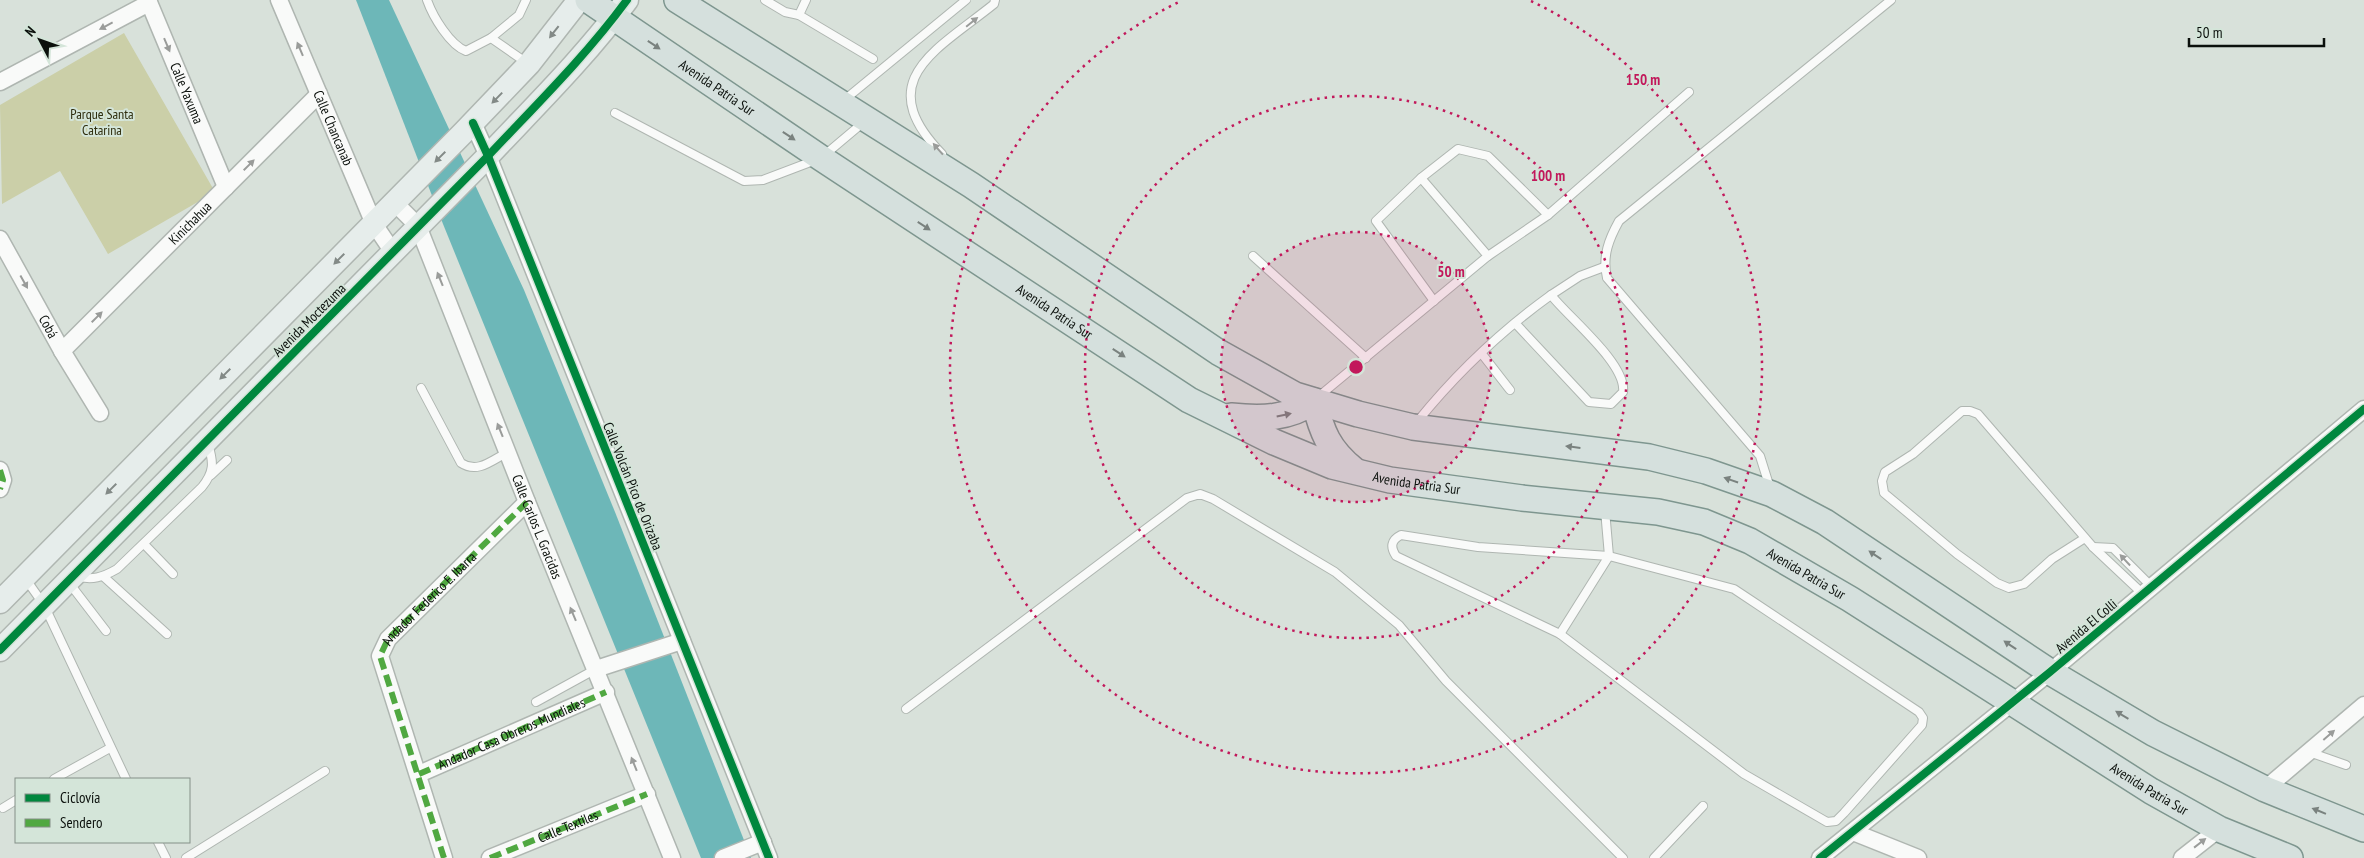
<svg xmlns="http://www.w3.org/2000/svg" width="2364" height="858" font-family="'PT Sans Narrow',sans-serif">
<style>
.green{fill:#cbcfa8}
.water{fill:#6db7b8}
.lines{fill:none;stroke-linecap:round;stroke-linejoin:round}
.lane-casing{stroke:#afb6b1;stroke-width:10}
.street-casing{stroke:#afb6b1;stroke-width:19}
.secondary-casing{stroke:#afb6b1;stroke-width:25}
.primary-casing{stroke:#7e968f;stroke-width:28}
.lane{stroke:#f9faf9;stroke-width:8}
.street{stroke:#f9faf9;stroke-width:16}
.secondary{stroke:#e6edeb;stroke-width:22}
.primary{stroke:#d5e0dd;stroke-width:25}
.quiet{stroke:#50a841;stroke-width:6;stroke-dasharray:12 6;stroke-linecap:butt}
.cycleway-casing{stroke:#d4e5d9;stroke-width:11}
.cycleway{stroke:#00873e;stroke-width:8}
.oneway{fill:#9a9c9a}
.oneway2{fill:#838a87}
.oneway3{fill:#7a827f}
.ring{fill:none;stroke:#c2185b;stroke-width:2.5;stroke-dasharray:2.5 5}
.labels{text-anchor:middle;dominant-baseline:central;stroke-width:4;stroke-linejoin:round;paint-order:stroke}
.street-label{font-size:14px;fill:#0b100c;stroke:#d4e5d9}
.park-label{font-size:14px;fill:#2e2d0d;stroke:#d4e5d9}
.centre{fill:#c2185b;stroke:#d4e5d9;stroke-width:2.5}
.ring-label{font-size:15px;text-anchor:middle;font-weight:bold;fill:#c2185b;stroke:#d4e5d9;stroke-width:4;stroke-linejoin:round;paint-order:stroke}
</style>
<rect width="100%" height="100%" fill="#d8e1da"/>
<!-- green -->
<polygon class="green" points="124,33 215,192 108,254 60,171 2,204 0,105"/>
<!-- water -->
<polygon class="water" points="356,0 389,0 524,290 615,512 751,858 701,858 443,224"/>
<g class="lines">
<defs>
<g id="lane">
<path d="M 427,0 C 433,17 450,45 466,51 L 491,38"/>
<polyline points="526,0 519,15 491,38 527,63"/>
<polyline points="765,0 785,12 799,15"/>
<polyline points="806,0 799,15 873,59"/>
<polyline points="843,101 966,0"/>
<polyline points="615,113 744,181 763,180 821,158 865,121"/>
<path d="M 942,154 C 870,80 937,50 994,4 L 995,0"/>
<polyline points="1253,256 1366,358"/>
<polyline points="1488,256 1548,215 1689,92"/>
<polyline points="1551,295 1580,276 1604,267"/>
<polyline points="1434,301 1376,221 1421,178 1458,149 1488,156 1548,215"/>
<polyline points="1482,354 1510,390"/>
<path d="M 421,388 L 461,463 C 478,474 492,460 508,452"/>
<polyline points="1318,397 1488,256 1421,178"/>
<path d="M 1417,422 C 1455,375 1501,331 1551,295 C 1568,317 1627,364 1623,392 L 1611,404 L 1589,402 L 1516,324"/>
<polyline points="211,475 227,460"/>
<path d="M 1770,488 L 1760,456 L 1607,278 C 1602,256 1609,239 1619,221 L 1891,0"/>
<path d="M 1401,535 L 1478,547 L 1609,556 L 1734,589 L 1919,712 L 1923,718 L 1922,725 L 1844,813 L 1836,821 L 1827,822 L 1744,774 L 1560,634 L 1396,556 C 1390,547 1391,540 1401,535 Z"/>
<polyline points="2085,538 2052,559 2024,584 2009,588 1997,583 1957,554 1884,493 1882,481 1885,472 1913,454 1962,411 1970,411 1978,414 2093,547 2143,594"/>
<polyline points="144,544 173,574"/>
<polyline points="2093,547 2113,548 2152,587"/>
<path d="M 76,576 C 92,581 103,577 117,569 L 202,487 C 214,472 214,463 208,444"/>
<polyline points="104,577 167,634"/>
<polyline points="25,578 44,605 126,779"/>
<polyline points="70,584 106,631"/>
<polyline points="1560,634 1609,556 1605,510"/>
<polyline points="536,702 596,669"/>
<polyline points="906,709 1187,498 1200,494 1213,499 1335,572 1399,625 1446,681 1623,858"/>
<polyline points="2309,752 2346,765"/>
<polyline points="54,779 110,748"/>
<polyline points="3,808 16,800"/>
<polyline points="158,842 166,858"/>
<polyline points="186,858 325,771"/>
<polyline points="1654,858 1703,806"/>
</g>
<g id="street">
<path id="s1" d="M 148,0 L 226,187"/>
<path id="s2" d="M 279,0 L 374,224 L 393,252"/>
<polyline points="0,82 149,3"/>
<polyline points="473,123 488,156 769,858"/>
<path id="s3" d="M 395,203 L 418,226 L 527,502 L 672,858"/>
<path id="s4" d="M 0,239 L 62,351 L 100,413"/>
<path id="s5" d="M 62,351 L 319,94"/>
<polyline points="0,470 3,480 0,489"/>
<polyline points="596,669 682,641"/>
<path id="s6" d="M 419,774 L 606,692"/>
<polyline points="2265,789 2364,705"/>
<polyline points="1853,832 1918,858"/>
<polyline points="444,858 380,656 388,639 527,502"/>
<path id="s7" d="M 490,858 L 647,794"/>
<polyline points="723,858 763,842"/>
<polyline points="1820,858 2050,672 2364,409"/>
<polyline points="2182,858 2219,829"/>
</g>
<g id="secondary">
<polyline points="0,602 464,132 529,64 579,0"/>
<path d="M 0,650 L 488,156 C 535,106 586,56 627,0"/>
</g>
<g id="primary">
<path id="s8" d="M 588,0 L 821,158 L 1189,400 L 1274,442 L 1332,466 L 1390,480 L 1522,498 L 1658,512 L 1704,522 L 1750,541 L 1850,599 L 2151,791 L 2219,829 L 2290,858"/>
<polyline points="677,0 971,185 1218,352 1295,395 1358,414 1413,427 1649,457 1706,471 1772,494 1825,522 2050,672 2153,733 2265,789 2364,829"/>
<path d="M 1231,416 C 1261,419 1289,419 1314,401 C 1322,432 1328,449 1354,470"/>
</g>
</defs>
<!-- lane casing -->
<use href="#lane" class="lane-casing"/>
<!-- street casing -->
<use href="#street" class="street-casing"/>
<!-- secondary casing -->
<use href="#secondary" class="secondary-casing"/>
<!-- primary casing -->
<use href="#primary" class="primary-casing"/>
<!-- lane -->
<use href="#lane" class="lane"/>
<!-- street -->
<use href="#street" class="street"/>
<!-- secondary -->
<use href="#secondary" class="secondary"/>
<!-- primary -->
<use href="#primary" class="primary"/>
<!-- quiet -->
<g class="quiet">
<polyline points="0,470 3,480 0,489"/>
<polyline points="419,774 606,692"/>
<path id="s9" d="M 444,858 L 380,656 L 388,639 L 527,502"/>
<polyline points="490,858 647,794"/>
</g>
<defs>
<g id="cycleway">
<polyline points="473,123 488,156 769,858"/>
<path d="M 0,650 L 488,156 C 535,106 586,56 627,0"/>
<polyline points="1820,858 2050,672 2364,409"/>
</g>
</defs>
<!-- cycleway casing -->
<use href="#cycleway" class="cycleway-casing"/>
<!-- cycleway -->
<use href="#cycleway" class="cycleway"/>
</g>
<!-- one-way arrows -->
<defs><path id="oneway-solid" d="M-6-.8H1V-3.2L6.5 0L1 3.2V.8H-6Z" transform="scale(1.25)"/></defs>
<g class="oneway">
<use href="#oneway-solid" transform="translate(972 22) rotate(-39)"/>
<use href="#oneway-solid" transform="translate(106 26) rotate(152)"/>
<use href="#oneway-solid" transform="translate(167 45) rotate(67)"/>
<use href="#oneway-solid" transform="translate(300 49) rotate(-113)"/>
<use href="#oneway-solid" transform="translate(938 149) rotate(-131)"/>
<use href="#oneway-solid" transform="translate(249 165) rotate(-45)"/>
<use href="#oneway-solid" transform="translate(440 279) rotate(-112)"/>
<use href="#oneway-solid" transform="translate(24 282) rotate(61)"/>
<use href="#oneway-solid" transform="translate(97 317) rotate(-45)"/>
<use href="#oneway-solid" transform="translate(500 430) rotate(-112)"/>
<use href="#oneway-solid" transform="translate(2125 560) rotate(-133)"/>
<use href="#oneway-solid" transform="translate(573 614) rotate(-113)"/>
<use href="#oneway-solid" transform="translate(2329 735) rotate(-41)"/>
<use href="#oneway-solid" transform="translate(634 764) rotate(-112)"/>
<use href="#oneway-solid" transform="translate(2200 843) rotate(-38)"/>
</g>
<g class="oneway2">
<use href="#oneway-solid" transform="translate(554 32) rotate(128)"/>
<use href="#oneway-solid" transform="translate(497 98) rotate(134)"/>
<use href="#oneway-solid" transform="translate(440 157) rotate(135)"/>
<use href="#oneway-solid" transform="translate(339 259) rotate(135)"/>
<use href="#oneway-solid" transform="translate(225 374) rotate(135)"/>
<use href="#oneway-solid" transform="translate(111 489) rotate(135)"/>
</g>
<g class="oneway3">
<use href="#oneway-solid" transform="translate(654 45) rotate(34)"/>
<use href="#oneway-solid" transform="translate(789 136) rotate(34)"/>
<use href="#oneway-solid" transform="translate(924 226) rotate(33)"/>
<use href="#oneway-solid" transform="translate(1119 353) rotate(33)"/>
<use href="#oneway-solid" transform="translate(1284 415) rotate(-12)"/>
<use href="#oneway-solid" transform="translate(1573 447) rotate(-173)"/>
<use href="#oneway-solid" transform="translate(1731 480) rotate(-161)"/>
<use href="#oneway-solid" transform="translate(1875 555) rotate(-146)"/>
<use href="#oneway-solid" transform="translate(2010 645) rotate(-146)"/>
<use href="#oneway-solid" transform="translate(2122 715) rotate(-149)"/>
<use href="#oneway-solid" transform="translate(2319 811) rotate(-158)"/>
</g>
<!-- distance rings -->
<circle cx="1356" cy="367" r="135" fill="#c2185b" fill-opacity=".12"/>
<g class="ring">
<circle cx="1356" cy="367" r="135"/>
<circle cx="1356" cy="367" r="271"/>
<path d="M1531 1A406 406 0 1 1 1181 1"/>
</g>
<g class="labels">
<!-- street labels -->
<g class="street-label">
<text stroke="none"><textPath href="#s8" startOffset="156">Avenida Patria Sur</textPath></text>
<text stroke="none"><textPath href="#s1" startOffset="101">Calle Yaxuma</textPath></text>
<text stroke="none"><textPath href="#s2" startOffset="139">Calle Chancanab</textPath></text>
<text stroke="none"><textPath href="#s5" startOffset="181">Kinichahua</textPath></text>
<text stroke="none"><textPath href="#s8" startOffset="561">Avenida Patria Sur</textPath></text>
<text transform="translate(309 320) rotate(-45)">Avenida Moctezuma</text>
<text stroke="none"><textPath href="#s4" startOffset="100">Cobá</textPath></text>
<text stroke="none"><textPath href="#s8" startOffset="966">Avenida Patria Sur</textPath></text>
<text transform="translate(633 486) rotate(68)">Calle Volcán Pico de Orizaba</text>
<text stroke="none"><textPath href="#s3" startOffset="356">Calle Carlos L. Gracidas</textPath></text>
<text stroke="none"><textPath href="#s8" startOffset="1371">Avenida Patria Sur</textPath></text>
<text stroke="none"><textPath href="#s9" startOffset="288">Andador Federico E. Ibarra</textPath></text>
<text transform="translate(2086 626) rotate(-40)">Avenida El Colli</text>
<text stroke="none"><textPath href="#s6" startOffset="101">Andador Casa Obreros Mundiales</textPath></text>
<text stroke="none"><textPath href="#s8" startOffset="1776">Avenida Patria Sur</textPath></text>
<text stroke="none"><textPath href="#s7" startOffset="84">Calle Textiles</textPath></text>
</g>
<!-- park labels -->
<g class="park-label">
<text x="102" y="114">Parque Santa<tspan x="102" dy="16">Catarina</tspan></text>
</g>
</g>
<circle cx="1356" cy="367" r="8" class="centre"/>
<g class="ring-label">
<text x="1643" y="85">150 m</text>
<text x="1548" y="181">100 m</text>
<text x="1451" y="277">50 m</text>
</g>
<!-- legend -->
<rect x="15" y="778" width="175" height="65" fill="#d4e5d9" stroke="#849087"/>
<rect x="25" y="794" width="25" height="8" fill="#00873e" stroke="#849087"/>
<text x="60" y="803" font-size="15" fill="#0b100c">Ciclovía</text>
<rect x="25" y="819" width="25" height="8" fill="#50a841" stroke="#849087"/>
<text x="60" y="828" font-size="15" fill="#0b100c">Sendero</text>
<!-- north arrow -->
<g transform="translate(40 40) rotate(311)" stroke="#d4e5d9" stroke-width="4" paint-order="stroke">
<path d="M0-4L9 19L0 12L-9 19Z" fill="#0b100c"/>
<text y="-8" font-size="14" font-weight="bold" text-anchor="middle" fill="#0b100c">N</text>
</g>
<!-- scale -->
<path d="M2189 38v8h135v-8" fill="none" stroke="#0b100c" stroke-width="2.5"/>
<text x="2196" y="38" font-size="15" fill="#0b100c" stroke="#d4e5d9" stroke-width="4" paint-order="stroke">50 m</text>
</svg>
